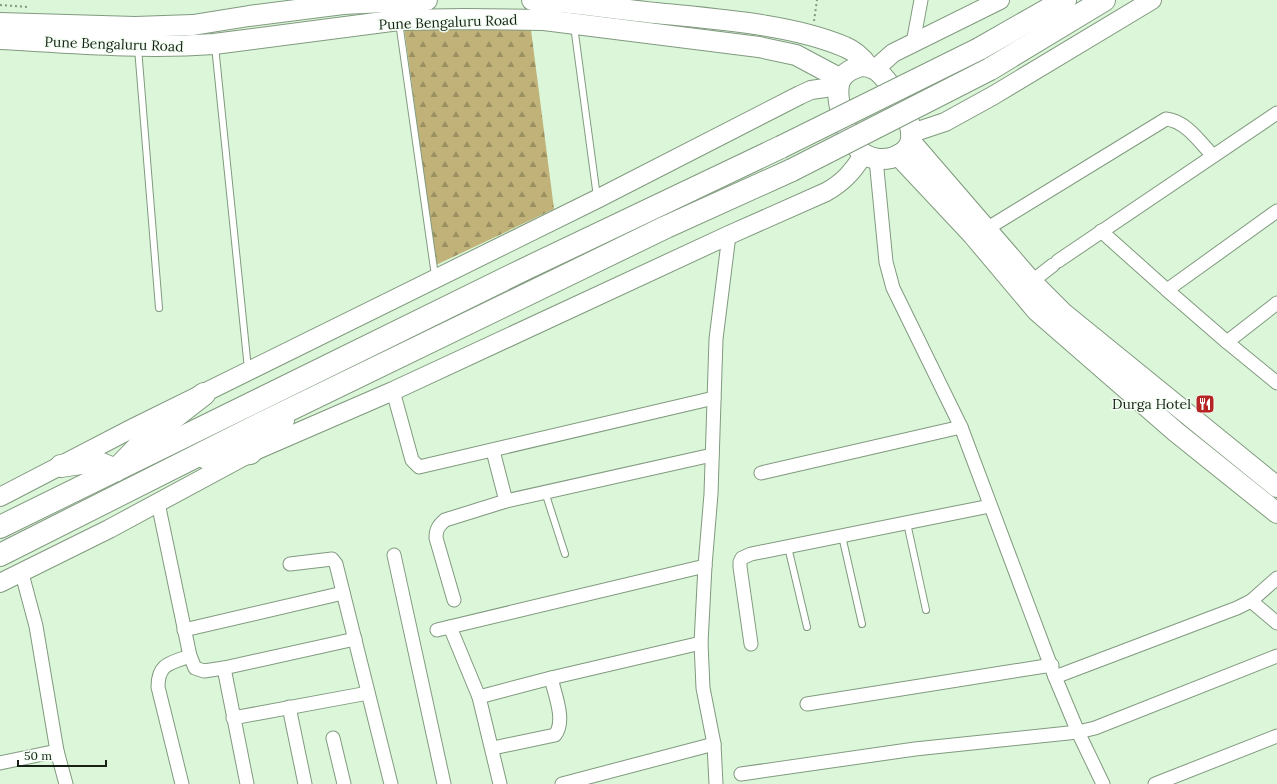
<svg xmlns="http://www.w3.org/2000/svg" width="1277" height="784" font-family="Lora,serif">
<style>
.forest{fill:url(#forest-firs)}
.lines{fill:none;stroke-linecap:round;stroke-linejoin:round}
.lane-casing{stroke:#819a7f;stroke-width:8}
.street-casing{stroke:#819a7f;stroke-width:15}
.secondary-casing{stroke:#819a7f;stroke-width:20}
.primary-casing{stroke:#819a7f;stroke-width:22}
.highway-casing{stroke:#819a7f;stroke-width:24}
.path{stroke:#829680;stroke-width:2;stroke-dasharray:2 3;stroke-linecap:butt}
.lane{stroke:#fff;stroke-width:6}
.street{stroke:#fff;stroke-width:13}
.secondary{stroke:#fff;stroke-width:18}
.primary{stroke:#fff;stroke-width:20}
.highway{stroke:#fff;stroke-width:22}
.highway-bridge-casing{stroke:#819a7f;stroke-width:24;stroke-linecap:butt}
.highway-bridge{stroke:#fff;stroke-width:22}
.labels{text-anchor:middle;dominant-baseline:central;stroke-width:3;stroke-linejoin:round;paint-order:stroke}
.street-label{font-size:14px;fill:#172116;stroke:#f3fef2}
.poi-label{font-size:14px;fill:#172116;stroke:#f3fef2;text-anchor:end}
</style>
<defs>
<pattern id="forest-firs" width="22" height="20" patternUnits="userSpaceOnUse"><rect width="22" height="20" fill="#c0b278"/><path d="M5 1l3.5 6h-7zM16 11l3.5 6h-7z" fill="#9b9061"/></pattern>
</defs>
<rect width="100%" height="100%" fill="#dbf6d8"/>
<!-- forest -->
<polygon class="forest" points="404,27 531,30 554,209 436,265"/>
<g class="lines">
<defs>
<g id="lane">
<polyline points="399,22 435,276"/>
<polyline points="574,26 597,197"/>
<polyline points="215,46 248,369"/>
<polyline points="138,48 159,308"/>
<polyline points="545,492 565,554"/>
<polyline points="907,523 926,610"/>
<polyline points="842,536 862,624"/>
<polyline points="788,547 807,627"/>
</g>
<g id="street">
<polyline points="913,43 921,0"/>
<polyline points="876,159 886,262 893,288 961,427 1055,677 1078,732 1103,784"/>
<path d="M 988,228 L 1166,119 C 1186,121 1200,142 1213,156"/>
<polyline points="1101,231 1167,290 1277,211"/>
<polyline points="1058,261 1277,113"/>
<polyline points="1026,286 1053,265"/>
<polyline points="1167,290 1227,342 1277,303"/>
<polyline points="1227,342 1277,383"/>
<polyline points="393,391 412,460 419,467 714,398"/>
<polyline points="493,451 506,501"/>
<polyline points="761,473 961,427"/>
<polyline points="158,503 190,656 195,668 204,671 224,668 355,639"/>
<polyline points="394,555 444,784"/>
<polyline points="290,564 332,559 336,564 391,784"/>
<polyline points="22,574 36,626 57,751 66,784"/>
<path d="M 454,600 L 436,538 C 436,530 438,526 445,520 L 506,501 L 712,455"/>
<polyline points="1251,601 1277,623"/>
<polyline points="450,627 479,697 500,784"/>
<polyline points="184,630 343,593"/>
<polyline points="437,630 705,566"/>
<polyline points="751,644 740,567 740,562 742,558 751,554 990,506"/>
<polyline points="224,668 247,784"/>
<polyline points="1055,677 1237,608 1251,601 1277,578"/>
<polyline points="479,697 551,678 701,643"/>
<polyline points="807,704 1052,665"/>
<polyline points="289,707 305,784"/>
<polyline points="233,718 368,693"/>
<polyline points="333,738 344,784"/>
<path d="M 493,748 L 555,735 C 566,721 555,695 551,678"/>
<polyline points="0,763 57,751"/>
<polyline points="741,774 915,749 1078,732 1095,728 1277,656"/>
<path d="M 182,784 L 158,687 C 158,663 171,663 190,656"/>
<polyline points="562,784 714,744"/>
<polyline points="716,784 714,744 703,688 701,643 705,566 711,494 716,339 729,235"/>
<polyline points="1155,784 1277,736"/>
</g>
<g id="secondary">
<polyline points="875,69 893,53 1000,0"/>
<polyline points="912,133 945,122 994,95 1152,0"/>
<polyline points="0,497 133,428 597,199 800,95 811,90 839,86"/>
<path d="M 0,583 L 109,529 L 250,453 L 393,391 L 729,235 L 826,192 C 844,182 853,171 864,154"/>
</g>
<g id="primary">
<path d="M 532,0 C 574,2 615,9 656,13 C 714,19 792,24 845,47 C 855,51 862,58 868,66"/>
<polyline points="0,23 135,27 193,25 249,16 343,4 427,0"/>
<path d="M 0,39 C 72,43 142,49 214,44 L 399,20 L 465,19 L 544,20 L 759,47 L 796,55 L 841,79"/>
<path d="M 861,66 C 867,66 871,67 876,70 C 891,81 921,129 908,147 C 904,153 897,156 891,158 C 882,160 871,159 864,154 C 848,144 832,96 841,79 C 846,71 853,69 861,66 Z"/>
<polyline points="911,142 1031,281 1063,313 1277,487"/>
<polyline points="898,155 973,235 1037,311 1176,432 1277,513"/>
</g>
<g id="highway">
<polyline points="979,49 1065,0"/>
<polyline points="990,69 1104,0"/>
<polyline points="206,458 250,453 283,420"/>
<polyline points="61,466 94,461 116,470 146,439 204,394"/>
<polyline points="0,527 525,269 781,147"/>
<polyline points="0,555 254,427 666,227 792,170"/>
</g>
</defs>
<!-- lane casing -->
<use href="#lane" class="lane-casing"/>
<!-- street casing -->
<use href="#street" class="street-casing"/>
<!-- secondary casing -->
<use href="#secondary" class="secondary-casing"/>
<!-- primary casing -->
<use href="#primary" class="primary-casing"/>
<!-- highway casing -->
<use href="#highway" class="highway-casing"/>
<!-- path -->
<g class="path">
<polyline points="0,5 28,7"/>
<polyline points="814,21 817,0"/>
</g>
<!-- lane -->
<use href="#lane" class="lane"/>
<!-- street -->
<use href="#street" class="street"/>
<!-- secondary -->
<use href="#secondary" class="secondary"/>
<!-- primary -->
<use href="#primary" class="primary"/>
<!-- highway -->
<use href="#highway" class="highway"/>
<defs>
<g id="highway-bridge">
<polyline points="781,147 979,49"/>
<polyline points="792,170 990,69"/>
</g>
</defs>
<!-- highway-bridge casing -->
<use href="#highway-bridge" class="highway-bridge-casing"/>
<!-- highway-bridge -->
<use href="#highway-bridge" class="highway-bridge"/>
</g>
<!-- icons -->
<defs>
<symbol id="restaurant-square" viewBox="-11 -11 22 22"><rect x="-9" y="-9" width="18" height="18" rx="4" fill="#b52526" stroke="#f3fef2"/><path d="M-5-6h1v4h1v-4h1v4h1v-4h1v5L-1.5 .5V6h-2V.5L-5-1ZM5-6V6H3V1.5H1.5Q1.5-4 5-6Z" fill="#fff"/></symbol>
</defs>
<g fill-rule="evenodd">
<use href="#restaurant-square" x="1194" y="393" width="22" height="22"/>
</g>
<g class="labels">
<!-- street labels -->
<g class="street-label">
<text transform="translate(448 22) rotate(-2)">Pune Bengaluru Road</text>
<text transform="translate(114 44) rotate(2)">Pune Bengaluru Road</text>
</g>
<!-- poi labels -->
<g class="poi-label">
<text x="1191" y="404">Durga Hotel</text>
</g>
</g>
<!-- scale -->
<path d="M18 760v6h88v-6" fill="none" stroke="#172116" stroke-width="2"/>
<text x="24" y="760" font-size="12" fill="#172116" stroke="#f3fef2" stroke-width="3" paint-order="stroke">50 m</text>
</svg>
